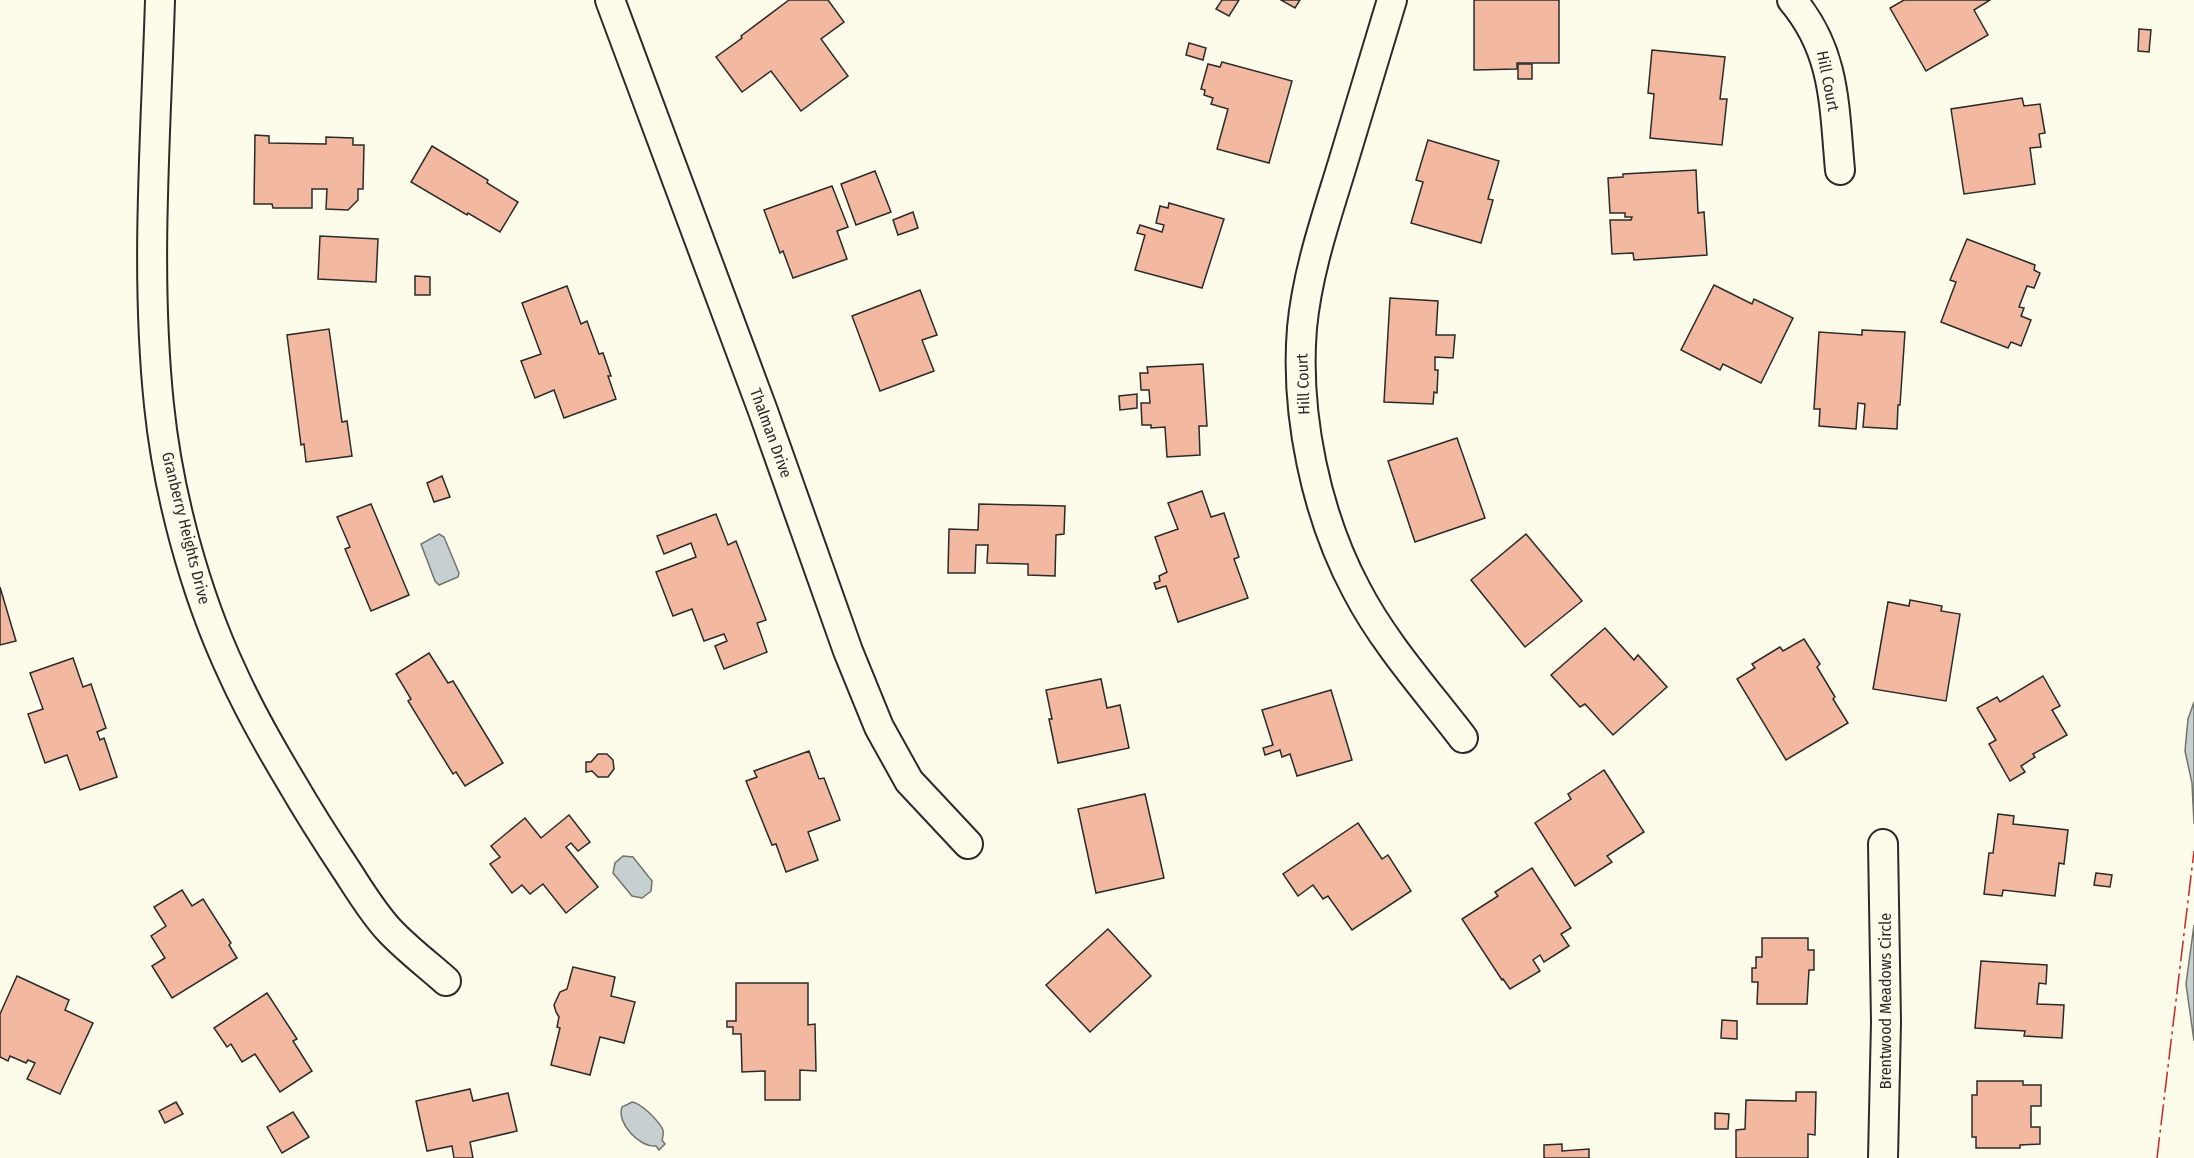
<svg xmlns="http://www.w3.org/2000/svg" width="2194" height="1158" font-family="'Fira Sans Condensed',sans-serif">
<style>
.water{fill:#c7d0d0;stroke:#74746e;stroke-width:1.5}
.building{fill:#f2b8a0;stroke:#2b2b2b;stroke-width:1.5}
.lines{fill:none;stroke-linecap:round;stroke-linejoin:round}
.street-casing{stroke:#2b2b2b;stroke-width:32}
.street{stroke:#fdfbea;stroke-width:28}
.power{stroke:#c62828;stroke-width:1.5;stroke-dasharray:21 4.5 3 4.5;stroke-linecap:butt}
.labels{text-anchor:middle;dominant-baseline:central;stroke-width:4.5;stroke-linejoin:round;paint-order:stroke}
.street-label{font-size:16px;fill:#2b2b2b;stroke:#fdfbea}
</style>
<rect width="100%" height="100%" fill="#fdfbea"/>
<!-- water -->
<g class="water">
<polygon points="439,534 444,537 459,573 458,577 439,585 435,581 421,544"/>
<polygon points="2194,702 2194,824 2192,783 2185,751 2188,719"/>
<polygon points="623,856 633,857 652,881 651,891 642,898 632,896 613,873 615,863"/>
<polygon points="2194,925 2194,1041 2186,984"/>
<path d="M 632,1102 C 641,1103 659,1121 663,1130 C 664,1134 663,1136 662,1140 L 665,1144 L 659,1150 L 656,1146 C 640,1148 616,1123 622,1107 Z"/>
</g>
<!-- building -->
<g class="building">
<polygon points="789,0 828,0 844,22 821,39 848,76 801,111 771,71 742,92 716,57 742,38 741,36"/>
<polygon points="1222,0 1239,0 1229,16 1216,9"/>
<polygon points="1281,0 1300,0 1295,8"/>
<polygon points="1474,0 1559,0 1559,63 1517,63 1517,69 1474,70"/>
<polygon points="1904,0 1990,0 1974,10 1988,35 1926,71 1890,8"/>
<polygon points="2139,29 2151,30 2149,52 2138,51"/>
<polygon points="1189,43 1206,48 1203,60 1186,55"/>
<polygon points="1652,50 1725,57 1720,99 1727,99 1722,145 1650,138 1654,94 1648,93"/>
<polygon points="1222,62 1292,81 1269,163 1217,149 1228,109 1211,104 1213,98 1204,95 1205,90 1201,89 1208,64 1220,67"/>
<rect x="1518" y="64" width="14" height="15"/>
<polygon points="2022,98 2024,106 2040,104 2045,133 2039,134 2041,147 2030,148 2035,184 1964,194 1951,109"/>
<polygon points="255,135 269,136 269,143 326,144 326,137 353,138 353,145 364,145 363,189 358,189 358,200 348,210 326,209 327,189 312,189 312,208 273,208 272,204 254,204"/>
<polygon points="1428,140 1499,161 1488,199 1493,200 1481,243 1411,223 1423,182 1416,180"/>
<polygon points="432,146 488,180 487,183 518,202 500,232 468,213 467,215 411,182"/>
<polygon points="1696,170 1698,213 1704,212 1707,255 1634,260 1633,253 1612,254 1610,220 1631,220 1632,217 1625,217 1625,213 1610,213 1608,178 1623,177 1623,174"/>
<polygon points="875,171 891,212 856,225 841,184"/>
<polygon points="832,186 848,227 837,231 847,259 793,278 783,251 780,253 764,210"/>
<polygon points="1169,203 1224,219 1202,288 1135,270 1145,235 1137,233 1140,225 1162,232 1164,225 1156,223 1160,206 1168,208"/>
<polygon points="913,212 918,228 898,235 893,220"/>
<polygon points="320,236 378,239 376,282 318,279"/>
<polygon points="1967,239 2035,265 2034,270 2040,273 2034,288 2027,286 2019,307 2024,308 2021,316 2031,320 2021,346 2011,342 2008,348 1941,322 1956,282 1950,280"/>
<polygon points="415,276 430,277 430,295 415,295"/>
<polygon points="1714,285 1752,304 1754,299 1793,318 1761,383 1723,364 1720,370 1681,350"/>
<polygon points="567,286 581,324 587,321 599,354 603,353 611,376 608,376 616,399 564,418 554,390 535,398 521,361 541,354 522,303"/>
<polygon points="920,290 937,335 922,340 934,371 880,391 852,316"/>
<polygon points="1390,298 1438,301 1436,335 1455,335 1453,358 1435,357 1435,370 1438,370 1437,393 1434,392 1433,404 1384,402"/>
<polygon points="329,329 342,422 347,421 352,456 306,462 304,444 301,445 287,335"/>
<polygon points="1862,330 1905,332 1900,405 1898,405 1897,429 1863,427 1865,404 1858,403 1856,429 1819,426 1820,409 1814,409 1819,332 1862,335"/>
<polygon points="1203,364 1207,426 1199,426 1200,455 1167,457 1165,427 1151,428 1151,425 1142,425 1141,403 1150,403 1149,390 1141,390 1140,373 1148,373 1147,367"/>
<polygon points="1137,394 1137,408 1120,410 1119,396"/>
<polygon points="1457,438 1485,518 1415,542 1388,461"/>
<polygon points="442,476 450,497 434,502 427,483"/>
<polygon points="1202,491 1211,517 1224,513 1239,557 1234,559 1248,598 1178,622 1166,586 1156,589 1154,583 1160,581 1159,576 1167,572 1155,537 1178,529 1168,503"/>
<polygon points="371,504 409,595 371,611 345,549 350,547 337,517"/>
<polygon points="979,504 1065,506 1064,534 1056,535 1055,576 1028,575 1028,564 987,563 988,545 976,545 975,573 948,573 949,529 978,530"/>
<polygon points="716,514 728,545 736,541 766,620 757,623 767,652 724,669 715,646 727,641 724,634 704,641 692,609 673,616 656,572 696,557 691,543 664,554 657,536"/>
<polygon points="1526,534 1582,601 1525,647 1471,580"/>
<polygon points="0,587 16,641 0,645"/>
<polygon points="1910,600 1942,606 1941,611 1960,614 1946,701 1873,689 1888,602 1909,606"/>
<polygon points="1605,628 1634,660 1638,655 1667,687 1613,735 1585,704 1580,707 1551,675"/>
<polygon points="1804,639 1820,664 1817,667 1835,697 1833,699 1848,723 1786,760 1737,679 1755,668 1752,664 1780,647 1783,651"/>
<polygon points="429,653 448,683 453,681 503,763 465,786 456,772 453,774 408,701 411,699 396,674"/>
<polygon points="73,658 83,687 91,684 106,728 97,732 100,740 104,738 117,777 80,790 67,755 45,763 28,714 43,709 30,673"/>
<polygon points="2043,676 2060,706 2052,710 2067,735 2033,754 2035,757 2021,766 2025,772 2010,781 1989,744 1996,740 1977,708 1997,697 2000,702"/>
<polygon points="1101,679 1107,708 1120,705 1129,748 1058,763 1049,719 1052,719 1046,690"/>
<polygon points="1331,690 1352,760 1297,776 1290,754 1282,757 1280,750 1265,755 1263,748 1273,745 1262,710"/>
<polygon points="809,751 819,779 824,778 840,820 808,832 818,860 786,872 776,844 772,845 746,781 757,777 754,771"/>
<polygon points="598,754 607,754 613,760 614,769 608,777 598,777 592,771 586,772 586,762 591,762"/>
<polygon points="1604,770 1644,832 1607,856 1612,862 1575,886 1535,823 1571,799 1568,794"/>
<polygon points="1145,794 1164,878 1096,893 1078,809"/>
<polygon points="1998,814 2014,816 2013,824 2068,830 2064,864 2059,863 2055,896 2003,890 2002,896 1984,894 1989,853 1993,853"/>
<polygon points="569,815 590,842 578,851 571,843 566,847 598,887 566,913 543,884 530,894 522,885 512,893 490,864 500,857 491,846 525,818 541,838"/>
<polygon points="1358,823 1382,859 1388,855 1411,891 1352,930 1328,896 1323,899 1313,885 1298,896 1283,874"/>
<polygon points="1532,868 1571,928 1561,934 1569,946 1544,962 1540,955 1533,960 1540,971 1510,989 1503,979 1502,980 1462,919 1498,896 1495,892"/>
<polygon points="2096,873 2112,875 2110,887 2094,885"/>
<polygon points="182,890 192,906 203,899 231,943 229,945 237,958 172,998 152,966 165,958 151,936 166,926 154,907"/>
<polygon points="1108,929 1151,976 1090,1032 1046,985"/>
<polygon points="1762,938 1808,938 1808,950 1814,950 1814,970 1809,970 1807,1004 1757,1004 1758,982 1752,982 1752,968 1756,968 1756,957 1762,957"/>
<polygon points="1981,961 2047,965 2046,984 2039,983 2037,1004 2064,1005 2062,1038 2024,1036 2025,1031 1975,1028"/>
<polygon points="573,967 615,977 611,996 635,1002 624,1043 600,1037 590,1075 551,1065 560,1028 557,1027 559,1017 556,1012 554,1005 560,992 567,989"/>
<polygon points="17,976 69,1000 65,1010 93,1023 60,1094 27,1079 35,1063 28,1060 26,1063 10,1056 8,1061 0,1057 0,1014"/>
<polygon points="736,983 808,983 808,1025 815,1024 816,1071 800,1070 800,1100 765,1100 765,1071 742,1072 741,1034 733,1034 733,1027 727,1027 727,1021 736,1021"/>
<polygon points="267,993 297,1039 293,1041 312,1071 280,1092 255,1054 242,1062 231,1044 227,1047 214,1028"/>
<polygon points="1722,1020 1737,1021 1737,1039 1721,1038"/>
<polygon points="1977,1081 2023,1081 2023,1085 2041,1085 2041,1106 2031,1106 2031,1127 2040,1127 2040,1144 2020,1145 2020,1148 1976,1148 1976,1137 1972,1137 1972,1095 1977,1095"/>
<polygon points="470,1089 473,1101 508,1093 517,1131 470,1142 473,1158 454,1158 452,1146 427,1151 416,1101"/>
<polygon points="1796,1092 1816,1092 1815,1135 1808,1134 1808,1158 1736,1158 1736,1130 1745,1129 1746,1100 1796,1101"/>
<polygon points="176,1102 183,1114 165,1123 159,1111"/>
<polygon points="293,1112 309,1137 282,1153 267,1127"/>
<polygon points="1715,1113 1729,1114 1728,1129 1715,1129"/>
<polygon points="1562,1144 1562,1151 1589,1149 1589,1158 1544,1158 1544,1145"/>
</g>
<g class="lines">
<defs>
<g id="street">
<path d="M 160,0 C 156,134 145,271 159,405 C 168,493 195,593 232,672 C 249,710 269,745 290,780 C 308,811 327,841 347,871 C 360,891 373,913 390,931 C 407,949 428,965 446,981"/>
<polyline points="610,0 763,411 848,651 879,727 909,781 968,844"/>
<path d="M 1392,0 C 1375,56 1358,113 1341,169 C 1325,221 1307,274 1302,328 C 1295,414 1316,515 1357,591 C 1384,643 1427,691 1463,738"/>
<path d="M 1792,0 C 1836,52 1834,106 1840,170"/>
<polyline points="1883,844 1886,1022 1883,1158"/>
</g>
</defs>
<!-- street casing -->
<use href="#street" class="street-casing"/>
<!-- street -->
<use href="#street" class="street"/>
<!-- power -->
<polyline class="power" points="2157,1158 2194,851"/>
</g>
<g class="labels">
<!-- street labels -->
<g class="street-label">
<text transform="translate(1828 81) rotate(79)">Hill Court</text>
<text transform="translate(1303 384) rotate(-92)">Hill Court</text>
<text transform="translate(771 433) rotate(70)">Thalman Drive</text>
<text transform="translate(186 528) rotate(76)">Granberry Heights Drive</text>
<text transform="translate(1885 1001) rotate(-90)">Brentwood Meadows Circle</text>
</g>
</g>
</svg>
